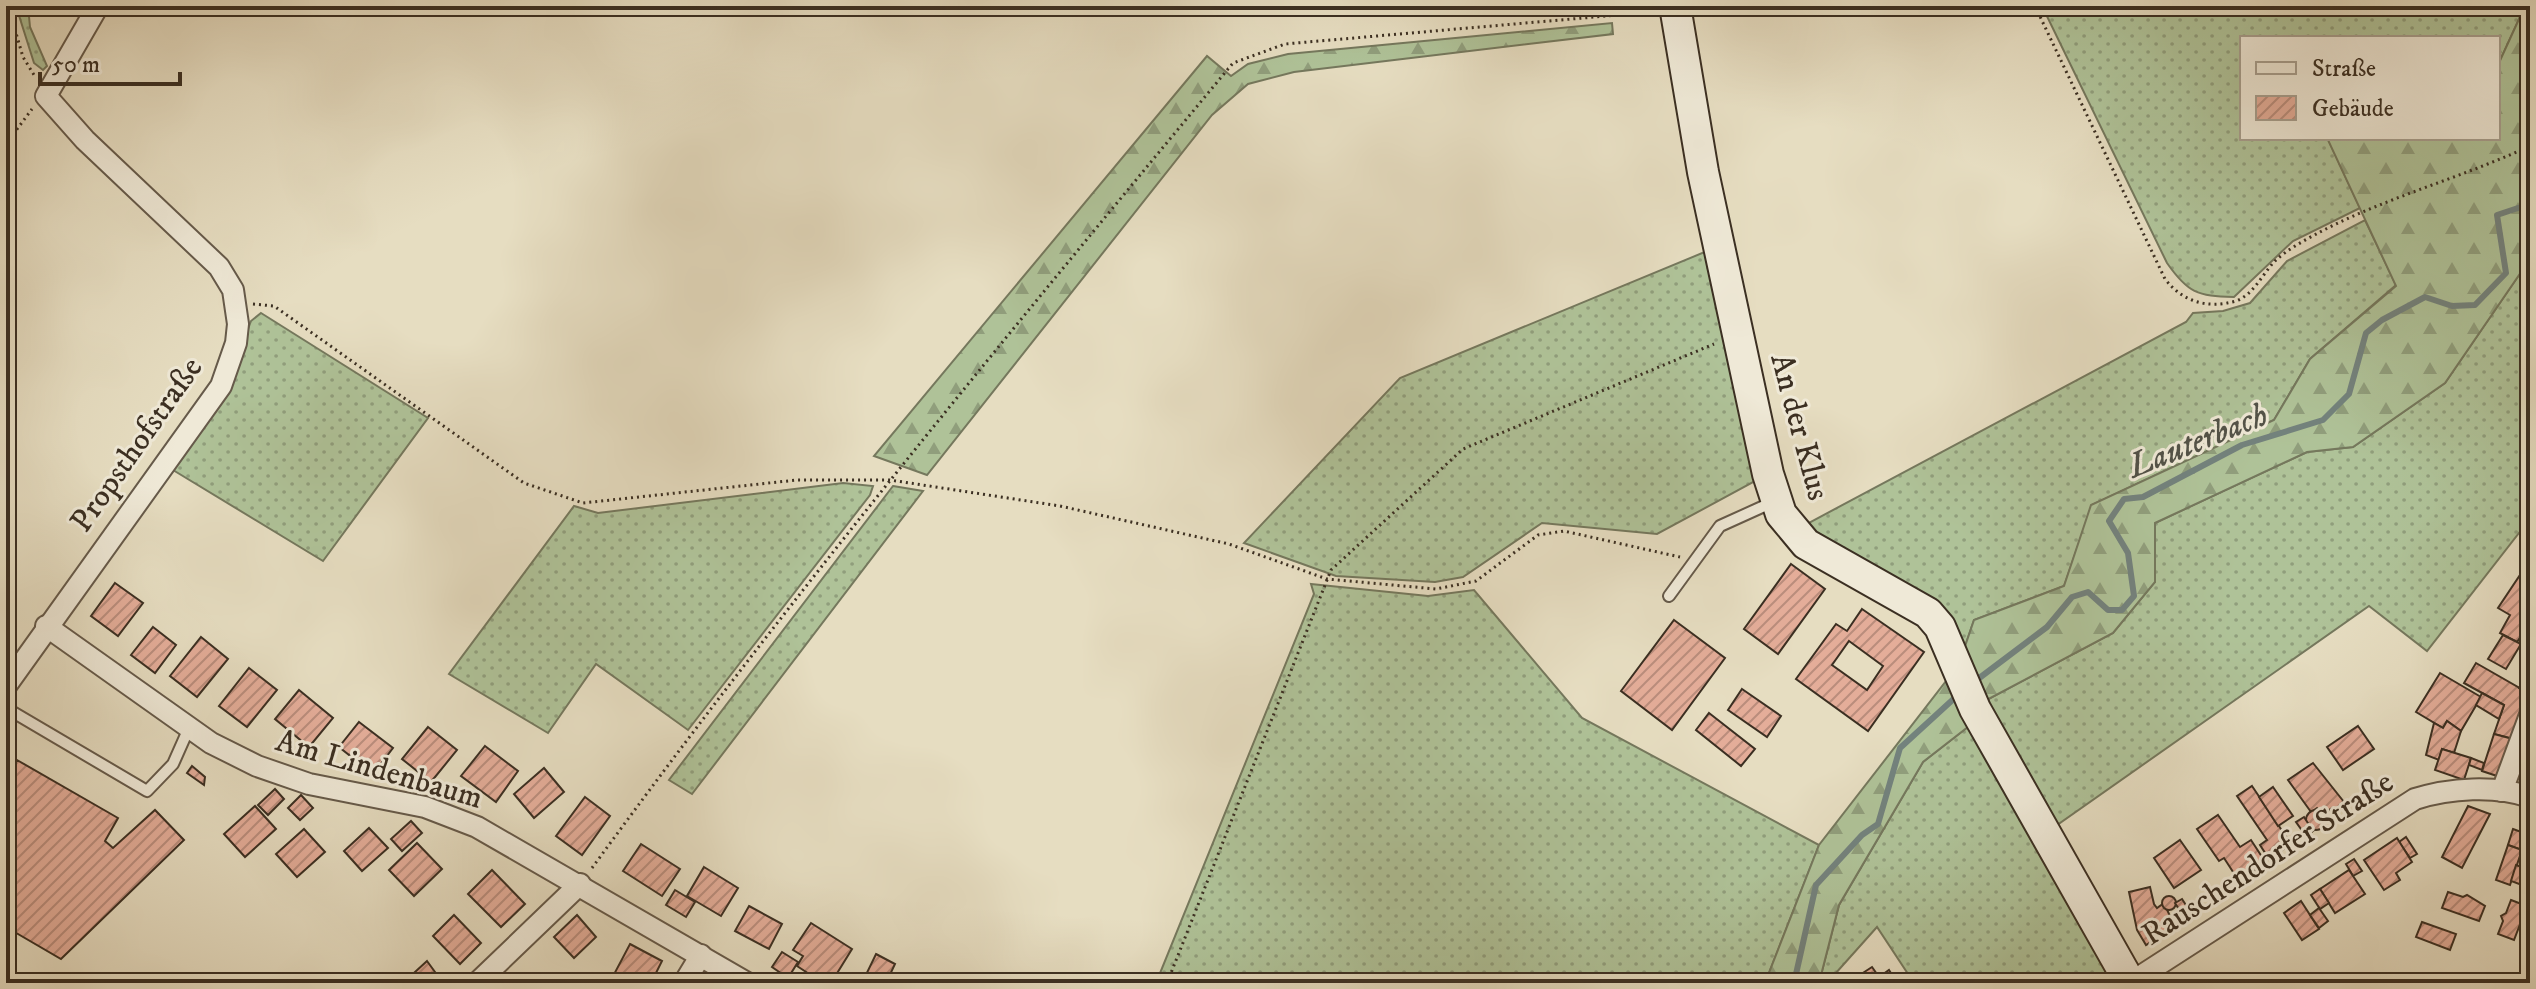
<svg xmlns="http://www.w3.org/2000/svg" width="2536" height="989" font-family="'IM FELL DW Pica',serif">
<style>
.grass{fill:url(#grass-dots);stroke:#75785d;stroke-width:2}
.forest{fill:url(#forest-firs);stroke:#75785d;stroke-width:2}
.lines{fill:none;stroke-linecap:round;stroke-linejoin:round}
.stream{stroke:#73827d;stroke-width:6}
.building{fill:url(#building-hatch);stroke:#3b2f22;stroke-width:2;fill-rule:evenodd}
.lane-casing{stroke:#665a4a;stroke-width:14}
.street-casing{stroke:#665a4a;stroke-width:24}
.secondary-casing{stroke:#3b2f22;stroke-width:34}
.path{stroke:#3b2f22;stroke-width:3;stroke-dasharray:2 4;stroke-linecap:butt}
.lane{stroke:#efe9d7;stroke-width:10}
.street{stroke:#efe9d7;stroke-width:20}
.secondary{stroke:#efe9d7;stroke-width:30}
.labels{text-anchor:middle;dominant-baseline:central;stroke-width:6;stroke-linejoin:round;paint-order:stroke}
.street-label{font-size:32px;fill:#3b2f22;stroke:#efe9d7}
.water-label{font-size:34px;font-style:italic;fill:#525248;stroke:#efe9d7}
</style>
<defs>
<pattern id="grass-dots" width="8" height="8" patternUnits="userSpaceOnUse" patternTransform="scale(2)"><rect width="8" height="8" fill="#afc298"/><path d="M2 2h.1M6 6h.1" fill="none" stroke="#909e7c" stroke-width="1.8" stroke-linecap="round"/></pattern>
<pattern id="forest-firs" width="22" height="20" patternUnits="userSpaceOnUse" patternTransform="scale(2)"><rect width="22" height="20" fill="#afc298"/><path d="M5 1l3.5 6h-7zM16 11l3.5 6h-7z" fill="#909e7c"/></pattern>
<pattern id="building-hatch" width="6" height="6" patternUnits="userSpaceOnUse" patternTransform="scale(2)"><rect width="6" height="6" fill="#e4ad99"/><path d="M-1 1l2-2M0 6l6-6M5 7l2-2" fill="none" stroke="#ba8d7c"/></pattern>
</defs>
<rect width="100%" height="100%" fill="#e6ddc1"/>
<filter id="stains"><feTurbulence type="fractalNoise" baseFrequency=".0025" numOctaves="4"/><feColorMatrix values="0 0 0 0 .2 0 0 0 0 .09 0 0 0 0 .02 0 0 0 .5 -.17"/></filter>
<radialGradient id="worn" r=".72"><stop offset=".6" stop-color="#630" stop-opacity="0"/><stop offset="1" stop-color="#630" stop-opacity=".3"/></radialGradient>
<!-- grass -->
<g class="grass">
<polygon points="16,6 28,6 30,27 47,66 43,70 34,63"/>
<path d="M 2042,6 L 2525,6 L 2498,65 L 2498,38 L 2242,38 L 2242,138 L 2354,138 L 2329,141 L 2360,208 L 2293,241 L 2234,297 C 2197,296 2188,293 2167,263 Z"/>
<polygon points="2365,220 2396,285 2310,359 2274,420 2092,505 2064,586 1974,620 1960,661 1949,625 1803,526 2186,322 2193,313 2223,311 2250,303 2287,261"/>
<polygon points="1712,249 1757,480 1657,534 1542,523 1463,577 1435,582 1336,576 1244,543 1400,378"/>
<polygon points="2530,259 2530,503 2522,529 2427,651 2369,606 2050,830 1981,703 2113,633 2155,582 2155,523 2307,452 2353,447 2445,383"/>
<polygon points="261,313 428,418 323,561 173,470 223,395 251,321"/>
<polygon points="843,483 873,486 870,495 688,730 596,664 548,733 449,674 574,506 598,513"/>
<polygon points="893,486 923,491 692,794 669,780"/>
<polygon points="1311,584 1428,596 1474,590 1582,718 1819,845 1765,983 1156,983 1314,594"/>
<polygon points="1973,723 2113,968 2111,983 1914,983 1877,927 1827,983 1819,983 1839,905 1923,762"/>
</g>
<!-- forest -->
<g class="forest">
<polygon points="2525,6 2530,6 2530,259 2445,383 2353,447 2307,452 2155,523 2155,582 2113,633 1981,703 1960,661 1974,620 2064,586 2091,505 2274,420 2310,359 2396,286 2328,140 2498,138 2498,65"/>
<polygon points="1612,23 1613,34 1294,72 1248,84 1212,115 927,475 874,456 1207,56 1231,76 1248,64 1288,54"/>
<polygon points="1950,676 1973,723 1923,762 1839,905 1819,983 1765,983 1819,845"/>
</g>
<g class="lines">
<!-- stream -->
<g class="stream">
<polyline points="1974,682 2047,627 2072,597 2088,592 2108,610 2122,610 2134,596 2128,553 2109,521 2124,499 2143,497 2242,445 2323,420 2349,394 2366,333 2382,320 2425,297 2452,306 2475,305 2506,273 2497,215 2530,204"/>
<polyline points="1794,983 1816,885 1862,835 1878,824 1900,748 1959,694"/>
</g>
</g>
<!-- building -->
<g class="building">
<polygon points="1791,564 1825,589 1778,654 1744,629"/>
<polygon points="2522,572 2530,578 2530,623 2517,642 2500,633 2510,615 2498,608"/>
<polygon points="115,583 143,603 118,636 91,616"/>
<path d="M 1862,609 L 1924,652 L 1868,731 L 1796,679 L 1836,624 L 1847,631 ZM 1849,641 L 1883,666 L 1867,690 L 1832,665 Z"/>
<polygon points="1674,620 1725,658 1672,730 1621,691"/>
<polygon points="153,627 176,645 155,673 131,655"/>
<polygon points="2503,635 2521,644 2506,669 2488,659"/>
<polygon points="201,637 228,659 197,697 170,676"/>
<polygon points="2476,663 2530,694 2513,739 2494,734 2504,705 2464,683"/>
<polygon points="249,668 277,690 247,727 219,706"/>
<polygon points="2440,673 2481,697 2461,731 2447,721 2443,728 2416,712"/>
<polygon points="2527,674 2530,675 2530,694 2519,688"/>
<polygon points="1742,689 1781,716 1767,737 1728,710"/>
<polygon points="299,690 333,718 309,747 275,719"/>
<polygon points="2482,693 2504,705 2499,719 2476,705"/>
<polygon points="1709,713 1755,749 1741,766 1696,730"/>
<polygon points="2447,721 2461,731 2454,753 2442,749 2439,760 2426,755 2434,723 2443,728"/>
<polygon points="359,722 393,748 373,774 339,747"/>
<polygon points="2358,726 2374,749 2343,770 2327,747"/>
<polygon points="428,727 457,750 431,782 402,759"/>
<polygon points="2494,734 2513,739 2500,777 2482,771"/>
<polygon points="485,746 518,771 496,802 461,776"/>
<polygon points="2442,749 2471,758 2464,780 2435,770"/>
<polygon points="2471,758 2484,763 2482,770 2469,765"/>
<polygon points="17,760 118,818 105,841 113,848 155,810 184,840 61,959 6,927 6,778"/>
<polygon points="2313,763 2344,802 2338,811 2332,808 2322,815 2317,808 2311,812 2288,780"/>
<polygon points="192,766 205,777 204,785 187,773"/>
<polygon points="544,768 564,792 534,818 514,794"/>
<polygon points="2252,786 2291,844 2269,859 2260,845 2267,840 2237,796"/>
<polygon points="2273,787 2293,816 2278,826 2259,797"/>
<polygon points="275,789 284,799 268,815 258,805"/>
<polygon points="301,795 313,808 300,820 288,808"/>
<polygon points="585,797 610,816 582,855 556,836"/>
<polygon points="255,806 276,829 245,857 224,834"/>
<polygon points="2468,806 2490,814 2462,868 2442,857"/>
<circle cx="2316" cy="820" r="10"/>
<polygon points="2218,815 2240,847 2251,840 2266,863 2239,881 2224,858 2219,861 2197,829"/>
<polygon points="2304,817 2313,831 2306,836 2296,822"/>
<polygon points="411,821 422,833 402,851 391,839"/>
<polygon points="369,828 388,848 362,871 344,851"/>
<polygon points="304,829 325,852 297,877 276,854"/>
<polygon points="2513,829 2527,834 2522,850 2508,845"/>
<polygon points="2406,837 2417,854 2410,858 2399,842"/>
<polygon points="2397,838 2412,862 2396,873 2400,880 2384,890 2364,860"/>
<polygon points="2180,840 2201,870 2174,888 2154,858"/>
<polygon points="417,843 442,869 414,896 389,870"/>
<polygon points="641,844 680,869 662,896 623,871"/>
<polygon points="2508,845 2522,850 2510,885 2496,880"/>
<polygon points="2354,859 2362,871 2353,876 2346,864"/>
<polygon points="2516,865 2530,870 2530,888 2511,881"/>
<polygon points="704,867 738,888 721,916 687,896"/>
<polygon points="492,870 525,904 501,927 468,894"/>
<polygon points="2349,870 2365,894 2335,913 2320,889"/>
<polygon points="2150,887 2154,904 2157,908 2164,903 2175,927 2146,945 2137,930 2129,892"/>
<polygon points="2320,889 2329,903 2320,909 2311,895"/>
<polygon points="675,890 695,902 686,917 666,905"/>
<polygon points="2448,892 2463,897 2467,895 2485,906 2479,921 2442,908"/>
<circle cx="2169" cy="903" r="7"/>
<polygon points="2182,899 2191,913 2184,917 2175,903"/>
<polygon points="2511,900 2527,906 2514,940 2498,934 2503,921 2501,916 2506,913"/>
<polygon points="2301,901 2319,929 2302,940 2284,913"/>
<polygon points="749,906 782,924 769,949 735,931"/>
<polygon points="2319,908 2328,921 2319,928 2310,915"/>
<polygon points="454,915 481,943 460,964 433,936"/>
<polygon points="577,915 596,937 574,958 554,937"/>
<polygon points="2422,922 2456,934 2450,950 2416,937"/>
<polygon points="811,923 852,949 831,983 823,983 797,966 803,956 793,950"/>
<polygon points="630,944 662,961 651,983 611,980"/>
<polygon points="782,952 798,962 788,978 772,967"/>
<polygon points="876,954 895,964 886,983 862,983"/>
<polygon points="427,961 443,983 403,983"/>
<polygon points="1872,967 1879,977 1870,983 1854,983 1852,980"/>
<polygon points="1889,970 1897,983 1870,983 1879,977"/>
</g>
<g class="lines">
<defs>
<g id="lane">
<polyline points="1669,596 1720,526 1773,502"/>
<polyline points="6,708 147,791 173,764 189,728"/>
</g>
<g id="street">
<polyline points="46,626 211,743 257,766 309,784 425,807 477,827 747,983"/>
<polyline points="6,686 221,386 236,343 238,324 233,290 219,267 85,140 46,96 98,6"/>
<polyline points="2502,791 2530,715"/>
<polyline points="477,983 580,884"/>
<polyline points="684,983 701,955"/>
<path d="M 2138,983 L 2144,974 L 2415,799 C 2450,788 2495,785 2530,797"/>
</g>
<polyline id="secondary" points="1675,6 1703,172 1768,474 1781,514 1806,544 1928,613 1940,627 1975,709 2125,974 2126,983"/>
</defs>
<!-- lane casing -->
<use href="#lane" class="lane-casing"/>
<!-- street casing -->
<use href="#street" class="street-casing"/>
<!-- secondary casing -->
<use href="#secondary" class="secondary-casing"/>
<!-- path -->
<g class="path">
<polyline points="8,6 23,57 34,75"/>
<path d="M 2035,6 L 2165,279 C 2183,302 2207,309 2236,301 C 2253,295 2262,275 2274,262 C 2286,250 2305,240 2320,232 C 2387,197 2461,178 2530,146"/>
<polyline points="6,144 32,109"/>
<polyline points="253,304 274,306 524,483 583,503 797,480 890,480 1060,506 1229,544 1327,579 1436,589 1476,581 1538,535 1564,531 1680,557"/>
<path d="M 592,868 C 794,591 1014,327 1233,63 L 1285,44 L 1652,12"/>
<polyline points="1167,983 1331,570 1463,449 1714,344"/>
</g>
<!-- lane -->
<use href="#lane" class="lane"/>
<!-- street -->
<use href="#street" class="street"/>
<!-- secondary -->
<use href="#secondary" class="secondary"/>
</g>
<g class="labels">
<!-- street labels -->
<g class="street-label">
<text transform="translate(1799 427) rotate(75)">An der Klus</text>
<text transform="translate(137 445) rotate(-55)">Propsthofstraße</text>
<text transform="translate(379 770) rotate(16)">Am Lindenbaum</text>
<text transform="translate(2268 859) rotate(-33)">Rauschendorfer Straße</text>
</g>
<!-- water labels -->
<g class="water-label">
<text transform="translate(2198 441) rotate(-22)">Lauterbach</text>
</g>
</g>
<!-- margin -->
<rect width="2536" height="989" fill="none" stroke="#e6ddc1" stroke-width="32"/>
<rect x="8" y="8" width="2520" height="973" fill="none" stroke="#3b2f22" stroke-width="4"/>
<rect x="16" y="16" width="2504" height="957" fill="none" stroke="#3b2f22" stroke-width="2"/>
<!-- legend -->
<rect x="2240" y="36" width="260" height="104" fill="#efe9d7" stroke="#a79f8f" stroke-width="2"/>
<rect x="2256" y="62" width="40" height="12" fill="#efe9d7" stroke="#a79f8f" stroke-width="2"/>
<text x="2312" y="76" font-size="24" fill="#3b2f22">Straße</text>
<rect x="2256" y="96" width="40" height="24" fill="url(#building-hatch)" stroke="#a79f8f" stroke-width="2"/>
<text x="2312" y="116" font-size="24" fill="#3b2f22">Gebäude</text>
<!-- scale -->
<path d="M40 72v12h140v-12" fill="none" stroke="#3b2f22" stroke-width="4"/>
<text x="52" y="72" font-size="24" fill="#3b2f22" stroke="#efe9d7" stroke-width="6" paint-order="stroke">50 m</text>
<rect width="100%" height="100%" filter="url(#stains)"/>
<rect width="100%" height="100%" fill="url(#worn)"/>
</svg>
